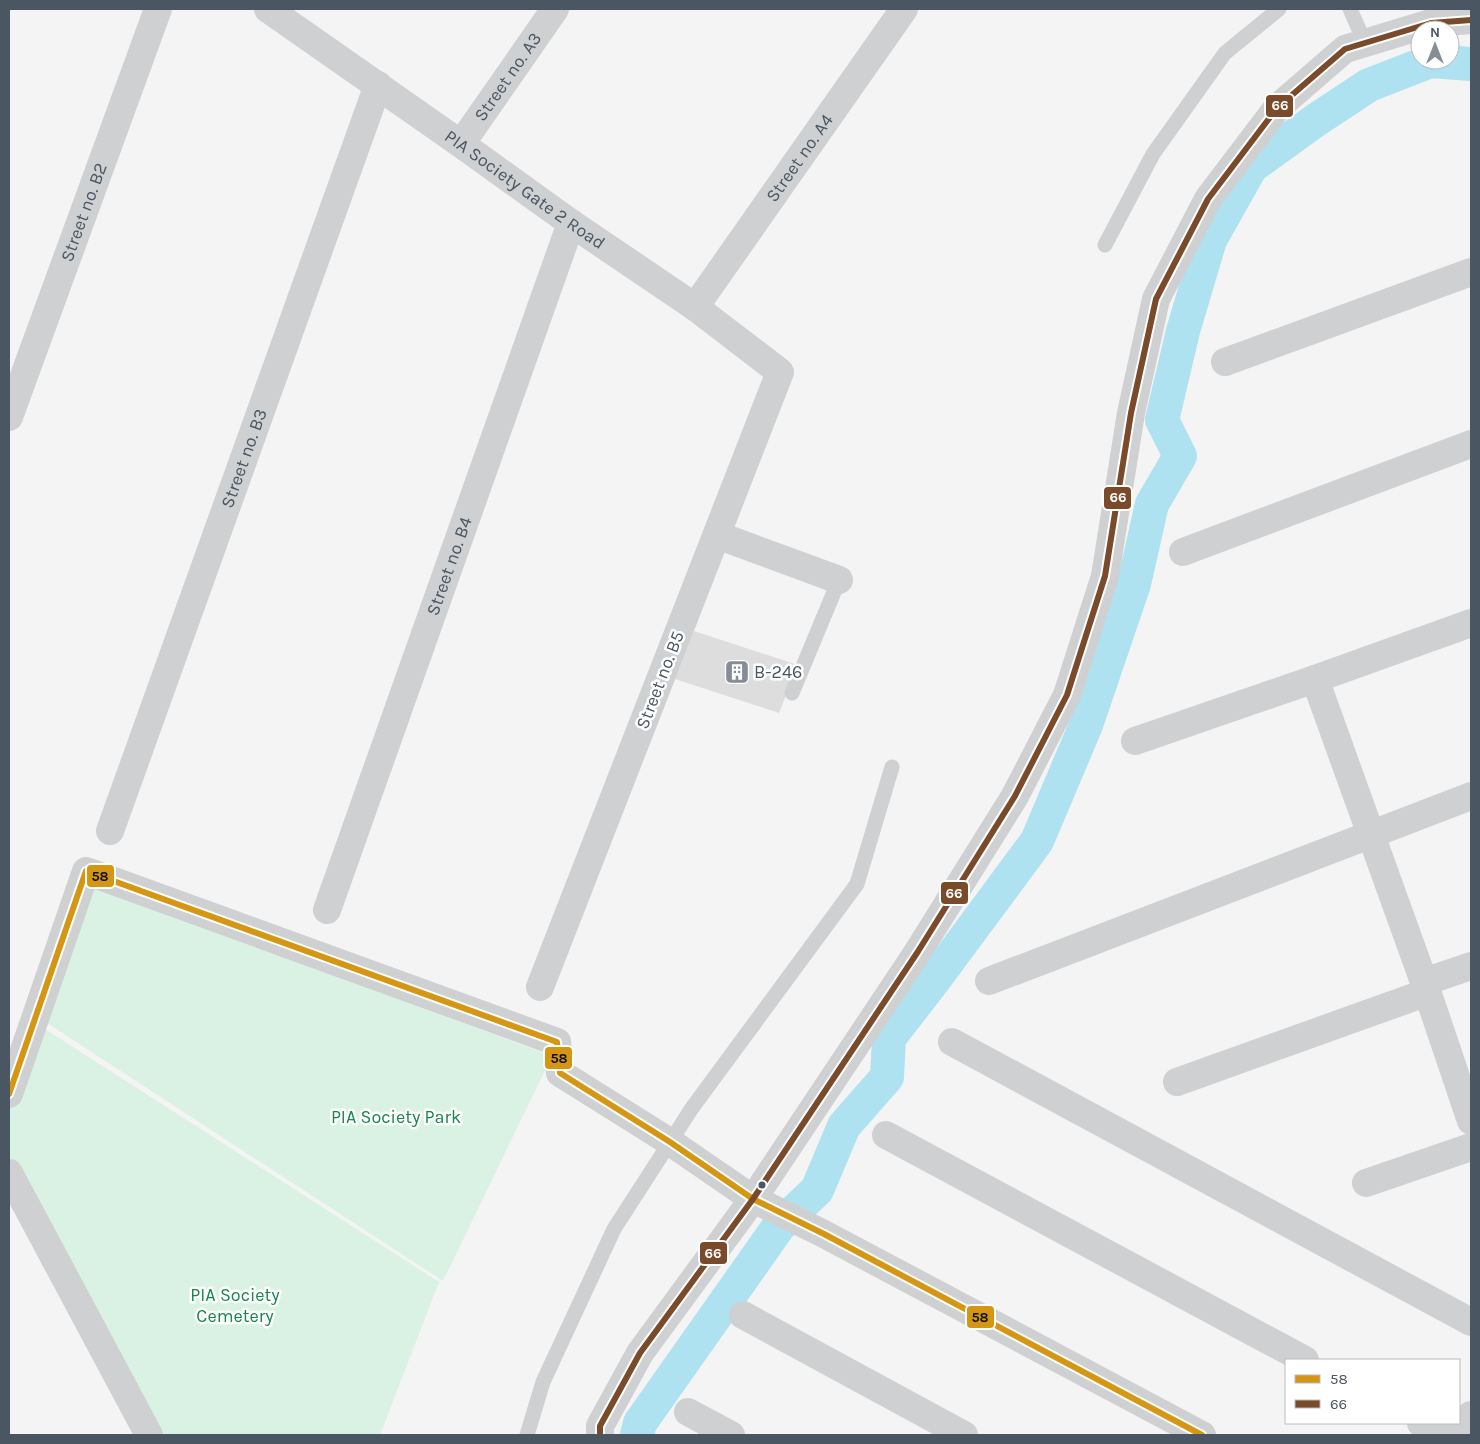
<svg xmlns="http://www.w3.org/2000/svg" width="1480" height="1444" font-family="Karla,sans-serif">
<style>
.green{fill:#d9f2e3}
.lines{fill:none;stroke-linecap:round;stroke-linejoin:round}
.canal{stroke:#aee2f0;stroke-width:34}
.building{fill:#ddddde}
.lane{stroke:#ced0d2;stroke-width:15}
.street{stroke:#ced0d2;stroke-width:28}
.bus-1-casing{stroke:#fff;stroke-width:10}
.bus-2-casing{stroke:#fff;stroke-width:10}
.bus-1{stroke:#d49613;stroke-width:6}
.bus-2{stroke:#7a4b2a;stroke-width:6}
.bus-dot{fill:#4a5661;stroke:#fff;stroke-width:2}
.labels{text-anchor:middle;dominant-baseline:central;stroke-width:5;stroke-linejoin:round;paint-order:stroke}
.street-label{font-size:18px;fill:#4a5661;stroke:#fff}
.poi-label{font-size:18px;fill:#4a5661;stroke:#fff;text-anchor:start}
.park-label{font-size:18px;fill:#17864f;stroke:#fff}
.line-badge{stroke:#fff;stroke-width:2}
.badge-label{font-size:14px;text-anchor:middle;font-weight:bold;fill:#fff}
.pale-badge-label{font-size:14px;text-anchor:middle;font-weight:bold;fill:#111}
</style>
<rect width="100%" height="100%" fill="#f4f4f4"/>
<!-- green -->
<g class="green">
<polygon points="95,887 552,1056 443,1281 47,1023"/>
<polygon points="45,1029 439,1282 380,1435 158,1435 9,1169 9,1105"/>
</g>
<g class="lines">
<!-- canal -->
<polyline class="canal" points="637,1435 640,1423 779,1226 817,1190 844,1126 887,1077 889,1038 934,980 1037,841 1086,725 1134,584 1152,504 1180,456 1162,420 1183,331 1210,240 1251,167 1316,120 1369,85 1431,61 1471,64"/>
</g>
<!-- building -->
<polygon class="building" points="694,631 798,665 779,713 675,679"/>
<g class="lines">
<!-- lane -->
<g class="lane">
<polyline points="1350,9 1365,43"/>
<polyline points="1105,245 1153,154 1225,53 1279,9"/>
<polyline points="792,693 839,580"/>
<polyline points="527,1435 543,1382 614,1229 692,1108 857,884 892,767"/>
</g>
<!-- street -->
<g class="street">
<path id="s1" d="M 268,9 L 461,144 L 571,223 L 695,307 L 780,372 L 540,987"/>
<path id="s2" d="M 461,144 L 555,9"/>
<path id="s3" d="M 695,307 L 904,9"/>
<polyline points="1225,362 1471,272"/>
<path id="s4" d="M 9,417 L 158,9"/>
<polyline points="717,535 839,580"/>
<polyline points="1183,552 1471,444"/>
<polyline points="1315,679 1424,982 1471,1121"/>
<polyline points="1135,741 1315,679 1471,623"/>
<path id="s5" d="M 110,831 L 378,85"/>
<path id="s6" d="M 327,910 L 571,223"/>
<polyline points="989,981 1471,796"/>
<polyline points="1424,982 1471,966"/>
<polyline points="952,1042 1471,1322"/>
<polyline points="1177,1082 1428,992"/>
<polyline points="9,1094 86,871 557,1042 560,1073 670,1142 753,1199 824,1234 1202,1435"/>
<polyline points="886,1135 1305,1360"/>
<polyline points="9,1173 149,1435"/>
<polyline points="1366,1183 1471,1147"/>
<polyline points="743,1315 964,1435"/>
<polyline points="688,1412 731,1435"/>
<polyline points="1421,1423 1445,1435"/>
<polyline points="600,1435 600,1426 640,1353 753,1199 917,953 1015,796 1067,695 1105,576 1131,413 1156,299 1208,199 1277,108 1345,49 1431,23 1471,20"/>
<polyline points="1458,1435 1471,1415"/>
</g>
<defs>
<polyline id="bus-1" points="9,1094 86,871 557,1042 560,1073 670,1142 753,1199 824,1234 1202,1435"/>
<polyline id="bus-2" points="600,1435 600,1426 640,1353 753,1199 917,953 1015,796 1067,695 1105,576 1131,413 1156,299 1208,199 1277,108 1345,49 1431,23 1471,20"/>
</defs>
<!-- bus-1 casing -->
<use href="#bus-1" class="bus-1-casing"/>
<!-- bus-2 casing -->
<use href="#bus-2" class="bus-2-casing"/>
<!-- bus-1 -->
<use href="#bus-1" class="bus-1"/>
<!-- bus-2 -->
<use href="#bus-2" class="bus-2"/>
</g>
<!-- icons -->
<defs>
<symbol id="building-square" viewBox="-11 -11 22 22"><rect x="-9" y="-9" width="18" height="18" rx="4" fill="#868d94" stroke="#fff"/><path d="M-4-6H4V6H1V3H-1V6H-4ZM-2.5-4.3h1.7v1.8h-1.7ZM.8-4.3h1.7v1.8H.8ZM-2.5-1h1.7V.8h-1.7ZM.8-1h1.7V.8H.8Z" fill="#fff"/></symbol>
</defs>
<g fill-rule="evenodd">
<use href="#building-square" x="723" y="658" width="28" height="28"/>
</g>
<!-- markers -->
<circle class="bus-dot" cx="762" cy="1185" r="4.5"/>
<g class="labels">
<!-- street labels -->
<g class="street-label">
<text stroke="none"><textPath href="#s2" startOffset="82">Street no. A3</textPath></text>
<text stroke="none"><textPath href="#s3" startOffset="182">Street no. A4</textPath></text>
<text stroke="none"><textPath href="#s1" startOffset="314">PIA Society Gate 2 Road</textPath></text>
<text stroke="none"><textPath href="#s4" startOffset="218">Street no. B2</textPath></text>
<text stroke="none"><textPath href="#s5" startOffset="396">Street no. B3</textPath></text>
<text stroke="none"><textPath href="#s6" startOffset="365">Street no. B4</textPath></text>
<text transform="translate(660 680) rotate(-69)">Street no. B5</text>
</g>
<!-- poi labels -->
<g class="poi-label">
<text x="754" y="672">B-246</text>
</g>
<!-- park labels -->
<g class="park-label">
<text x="396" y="1117">PIA Society Park</text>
<text x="235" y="1295">PIA Society<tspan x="235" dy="21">Cemetery</tspan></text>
</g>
</g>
<g class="line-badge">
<rect x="1265" y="94" width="29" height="24" rx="5" fill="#7a4b2a"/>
<rect x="1103" y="486" width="29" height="24" rx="5" fill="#7a4b2a"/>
<rect x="86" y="864" width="29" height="24" rx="5" fill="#d49613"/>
<rect x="940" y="881" width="29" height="24" rx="5" fill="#7a4b2a"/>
<rect x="544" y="1046" width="29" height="24" rx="5" fill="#d49613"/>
<rect x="699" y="1241" width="29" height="24" rx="5" fill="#7a4b2a"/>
<rect x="966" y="1305" width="29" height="24" rx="5" fill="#d49613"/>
</g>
<g class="badge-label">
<text x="1280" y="110">66</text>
<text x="1118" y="502">66</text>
<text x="954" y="898">66</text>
<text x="713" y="1258">66</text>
</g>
<g class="pale-badge-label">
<text x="100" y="881">58</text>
<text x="559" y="1063">58</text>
<text x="980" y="1322">58</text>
</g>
<!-- border -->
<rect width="1480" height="1444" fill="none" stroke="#4a5661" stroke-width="20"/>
<!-- legend -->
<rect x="1285" y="1359" width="175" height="65" fill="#ffffff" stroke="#b7bbc0"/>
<rect x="1295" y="1375" width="25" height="8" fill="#d49613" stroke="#b7bbc0"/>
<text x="1330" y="1384" font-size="15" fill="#4a5661">58</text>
<rect x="1295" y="1400" width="25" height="8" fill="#7a4b2a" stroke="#b7bbc0"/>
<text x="1330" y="1409" font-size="15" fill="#4a5661">66</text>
<!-- north arrow -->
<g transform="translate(1435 45)"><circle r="24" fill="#ffffff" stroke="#b7bbc0"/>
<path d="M0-4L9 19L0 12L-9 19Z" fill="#868d94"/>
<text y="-8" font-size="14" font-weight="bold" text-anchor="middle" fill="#4a5661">N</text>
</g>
</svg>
